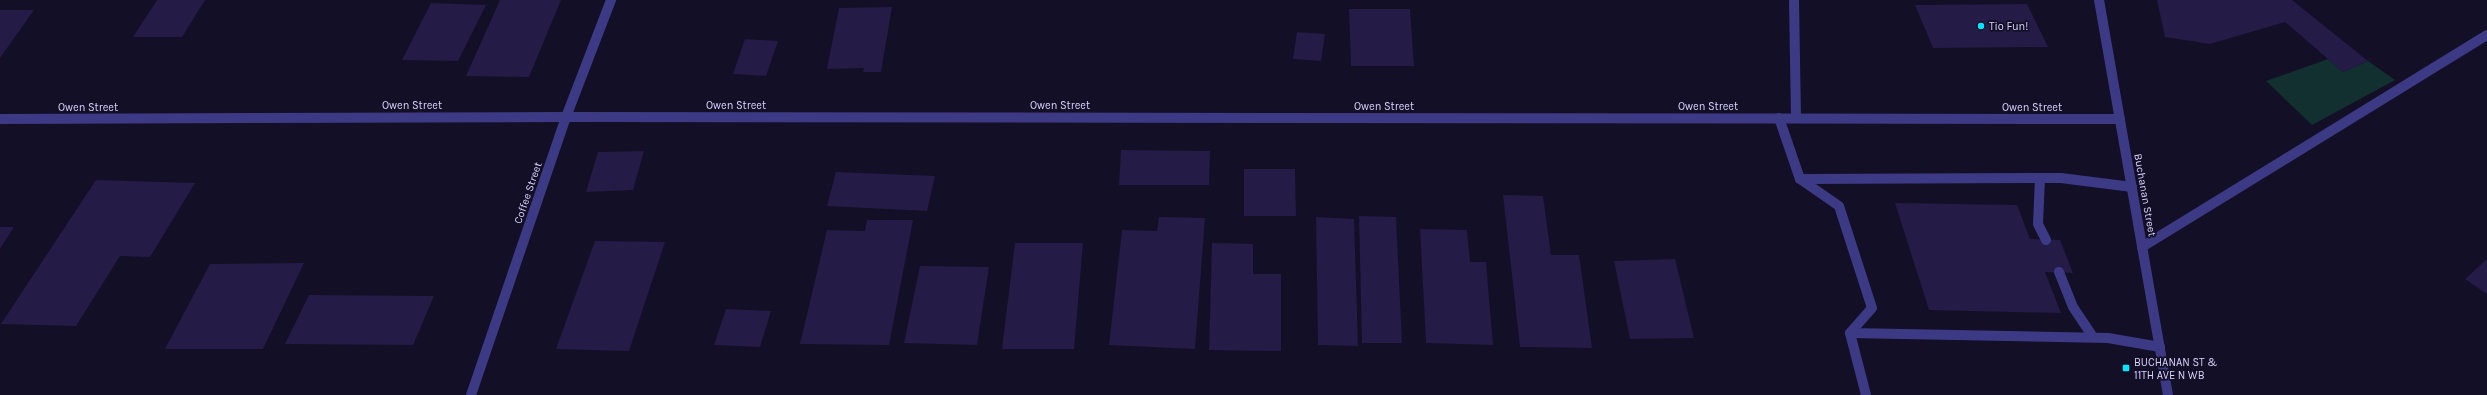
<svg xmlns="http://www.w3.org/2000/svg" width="2487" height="395" font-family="Karla,sans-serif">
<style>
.green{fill:#12302f}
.building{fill:#241b47}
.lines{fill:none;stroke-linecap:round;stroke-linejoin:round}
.service{stroke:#3d3a85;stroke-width:10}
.minor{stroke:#3d3a85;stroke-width:10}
.tertiary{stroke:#3d3a85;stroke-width:10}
.poi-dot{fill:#00e5ff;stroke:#130f26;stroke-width:1.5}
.labels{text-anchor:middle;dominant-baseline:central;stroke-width:3.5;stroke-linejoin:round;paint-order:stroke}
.poi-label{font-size:11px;fill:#d9d4ff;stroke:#130f26;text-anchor:start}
.street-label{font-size:11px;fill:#d9d4ff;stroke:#130f26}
</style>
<rect width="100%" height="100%" fill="#130f26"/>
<!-- green -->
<polygon class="green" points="2328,59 2343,72 2368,61 2395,80 2312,125 2266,81"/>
<!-- building -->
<g class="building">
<polygon points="157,0 205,0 182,37 133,37"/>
<polygon points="500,0 561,0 529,77 466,76"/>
<polygon points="2157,0 2292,0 2368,61 2343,72 2285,22 2210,44 2165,37"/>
<polygon points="431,3 486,5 458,61 402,60"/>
<polygon points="2027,4 2048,47 1933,48 1915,5"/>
<polygon points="892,7 881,72 863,72 864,68 827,69 839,8"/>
<polygon points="1349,9 1410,9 1414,66 1351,66"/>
<polygon points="0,10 34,10 0,58"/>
<polygon points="1297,32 1325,34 1321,61 1293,59"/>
<polygon points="745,39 778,41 766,76 733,74"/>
<polygon points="1121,150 1210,151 1209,185 1119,185"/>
<polygon points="644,151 633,190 586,192 598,152"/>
<polygon points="1244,169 1295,169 1296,216 1244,216"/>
<polygon points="836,172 935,176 927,211 827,206"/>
<polygon points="96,180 195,183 150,257 120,256 76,326 1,324"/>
<polygon points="1503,195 1543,196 1551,255 1579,255 1592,348 1520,347"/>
<polygon points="1895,203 2017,205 2030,239 2060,240 2073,273 2045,272 2061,313 1929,310"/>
<polygon points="1359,216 1396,217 1402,343 1362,343"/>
<polygon points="1159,217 1205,218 1195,349 1109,345 1122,230 1157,231"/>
<polygon points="1316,217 1354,219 1358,346 1318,345"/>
<polygon points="867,220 913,220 889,345 800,344 827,230 865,231"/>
<polygon points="0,227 14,227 0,249"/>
<polygon points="1420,229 1467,230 1470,262 1486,262 1493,345 1426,343"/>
<polygon points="595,241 665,242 629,351 556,349"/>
<polygon points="1015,243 1083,243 1074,349 1002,349"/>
<polygon points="1212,243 1253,244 1253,274 1281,274 1281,351 1209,350"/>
<polygon points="1675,259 1694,338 1630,339 1614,261"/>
<polygon points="2487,259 2487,294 2465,279"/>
<polygon points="304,263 263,349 165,349 210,264"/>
<polygon points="920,266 989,267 977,345 904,343"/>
<polygon points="309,295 434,296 413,345 285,344"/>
<polygon points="726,309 771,311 760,347 714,345"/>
</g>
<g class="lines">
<!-- service -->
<g class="service">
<polyline points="1794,0 1796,118"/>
<polyline points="1779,118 1800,179 1839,206 1872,308 1850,333 1866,395"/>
<polyline points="2040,178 2038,224 2046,240"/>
<polyline points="1800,179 2061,178 2132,187"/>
<polyline points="2142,247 2487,35"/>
<polyline points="2059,272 2073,307 2093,337"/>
<polyline points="1850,333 2108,338 2160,347"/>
</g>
<!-- minor -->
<g class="minor">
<polyline points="0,119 566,117 2120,119"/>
<polyline points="471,395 566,117 611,0"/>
</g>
<!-- tertiary -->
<polyline class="tertiary" points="2099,0 2168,395"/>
</g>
<!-- markers -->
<g class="poi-dot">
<circle cx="1981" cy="26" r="4"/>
<rect x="2122" y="364" width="8" height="8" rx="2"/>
</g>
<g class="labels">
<!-- poi labels -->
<g class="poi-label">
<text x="1989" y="26">Tio Fun!</text>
<text x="2134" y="362">BUCHANAN ST &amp;<tspan x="2134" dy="13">11TH AVE N WB</tspan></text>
</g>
<!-- street labels -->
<g class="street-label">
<text x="412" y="105">Owen Street</text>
<text x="736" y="105">Owen Street</text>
<text x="1060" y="105">Owen Street</text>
<text x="1384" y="106">Owen Street</text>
<text x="1708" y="106">Owen Street</text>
<text x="88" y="107">Owen Street</text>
<text x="2032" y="107">Owen Street</text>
<text transform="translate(528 193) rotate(-71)">Coffee Street</text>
<text transform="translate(2145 195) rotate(80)">Buchanan Street</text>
</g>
</g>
</svg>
